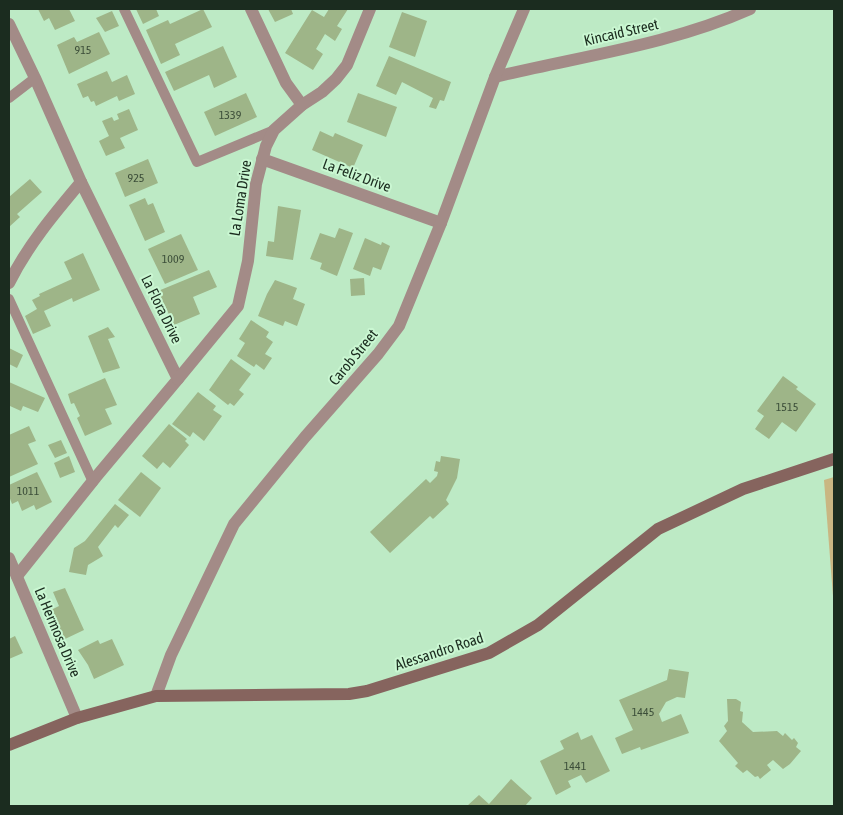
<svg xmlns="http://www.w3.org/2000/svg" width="843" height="815" font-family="'Asap Condensed',sans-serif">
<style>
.green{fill:#c9b682}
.building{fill:#9eb588}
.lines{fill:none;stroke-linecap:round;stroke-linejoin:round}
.lane{stroke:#a38b87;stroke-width:10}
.street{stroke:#a38b87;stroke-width:12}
.secondary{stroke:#86645e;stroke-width:12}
.labels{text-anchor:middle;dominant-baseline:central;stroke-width:4;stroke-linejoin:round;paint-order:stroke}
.number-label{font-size:12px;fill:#3c4e39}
.street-label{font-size:15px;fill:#1b2c1f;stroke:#caf7d2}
</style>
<rect width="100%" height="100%" fill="#bdeac5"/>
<!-- green -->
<polygon class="green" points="834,477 834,609 824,480"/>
<!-- building -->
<g class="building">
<polygon points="38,9 69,9 75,21 55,30 49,18 44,21"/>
<polygon points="136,9 156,9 159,16 143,24"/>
<polygon points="203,9 212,27 175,44 180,55 161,64 146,30 168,20 170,24"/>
<polygon points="268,9 291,9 293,14 275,22"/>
<polygon points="329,9 348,9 337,26 342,29 335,41 325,34 316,49 323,54 313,70 285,53 312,10 324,17"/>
<polygon points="112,11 119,26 105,32 96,18"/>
<polygon points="402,12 427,21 415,57 389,47"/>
<polygon points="99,32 110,54 69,74 57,45 74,37 77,42"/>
<polygon points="223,46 237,77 214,88 209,75 174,91 165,72"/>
<polygon points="389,56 451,82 444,101 440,100 436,109 429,107 433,98 402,82 396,95 376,86"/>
<polygon points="107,71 112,82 127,75 135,94 119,101 117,96 96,106 94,101 91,102 88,96 83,98 77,84"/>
<polygon points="246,93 257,117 215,136 204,112"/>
<polygon points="358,93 397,107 386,137 347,122"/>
<polygon points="129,109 138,130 120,138 125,148 106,156 99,141 109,136 102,121 112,117 114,121 119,119 117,114"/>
<polygon points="320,131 333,137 335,133 363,145 353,168 312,150"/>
<polygon points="148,159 158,183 125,197 115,173"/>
<polygon points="30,179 42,192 17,214 20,217 9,227 9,197"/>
<polygon points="145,198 148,205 153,203 165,232 145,241 129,205"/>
<polygon points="278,206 301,210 293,260 266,256 268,241 274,242"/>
<polygon points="339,228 353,233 337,276 320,269 322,263 310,259 320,233 335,238"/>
<polygon points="181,234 198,270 165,284 148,249"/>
<polygon points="365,238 381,245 382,242 390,246 381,270 373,267 370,276 353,269"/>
<polygon points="83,253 100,290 73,302 72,298 44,311 51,326 33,334 25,316 37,309 32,300 40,296 39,294 72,279 64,262"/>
<polygon points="209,270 217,287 193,297 200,314 174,325 158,291"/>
<polygon points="364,278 365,295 351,296 350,279"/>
<polygon points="275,280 297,288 293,299 305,304 297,326 285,321 283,326 258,316 267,294"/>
<polygon points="251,320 269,332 266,337 273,342 265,354 272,358 264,370 256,364 254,367 237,356 245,343 239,339"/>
<polygon points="108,327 115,337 108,339 120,368 103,373 88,336"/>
<polygon points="9,348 23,355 17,368 9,364"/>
<polygon points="231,359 251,374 239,390 244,394 234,406 230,403 228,405 209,390"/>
<polygon points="783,376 798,387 796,389 816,404 796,432 782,422 769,439 755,429 764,416 757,411"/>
<polygon points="105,378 117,405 105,409 112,424 85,436 77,418 80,416 74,403 71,404 68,394"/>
<polygon points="9,382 45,398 38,412 23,406 21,411 10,406 9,409"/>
<polygon points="198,392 216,406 213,410 222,416 204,441 193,432 190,437 172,424"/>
<polygon points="169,424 187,439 185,441 189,445 170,468 163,462 157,469 142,456"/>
<polygon points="29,426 36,441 28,444 38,464 9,477 9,435"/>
<polygon points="61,440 67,453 55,458 48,445"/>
<polygon points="69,456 75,472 60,478 54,463"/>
<polygon points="441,456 460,459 457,478 446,500 449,504 433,519 430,516 390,553 370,532 426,479 430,483 437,476 438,472 434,471 436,461 440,462"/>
<polygon points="37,472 52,502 36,510 34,505 22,511 18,501 12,504 9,496 9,485"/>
<polygon points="141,472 161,488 140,517 118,500"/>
<polygon points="115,504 129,515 118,528 115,525 98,547 103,556 88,565 86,575 69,572 74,548 85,541"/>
<polygon points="65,588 84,630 65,639 51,610 59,606 53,592"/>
<polygon points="15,636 23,653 9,659 9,639"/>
<polygon points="112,639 124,665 94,679 88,665 78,650 98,640 100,644"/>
<polygon points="669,669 689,672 685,698 677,697 666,702 659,714 662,722 681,714 689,733 641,750 640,747 622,754 615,738 633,730 619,700 667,680"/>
<polygon points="727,699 736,699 741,702 740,711 743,712 742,722 753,732 777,731 783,736 785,733 792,740 794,738 798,743 796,747 801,751 790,764 783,769 773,760 767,765 771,770 760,779 758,776 755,777 747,770 743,773 735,766 738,763 719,741 727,731 724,726 728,721"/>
<polygon points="578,732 581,740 592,735 610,771 586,783 581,775 568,781 571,787 556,795 540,761 564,749 560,741"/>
<polygon points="511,779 532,798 525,806 467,806 479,795 489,804"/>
</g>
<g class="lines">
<!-- lane -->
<g class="lane">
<polyline points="124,9 197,162 274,130"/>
<polyline points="9,98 35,78"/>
<polyline points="9,299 93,482"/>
</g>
<!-- street -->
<g class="street">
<polyline points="251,9 286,83 302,105"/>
<polyline points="9,24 35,78 81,182 178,379 96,477 17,576"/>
<path d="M 495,77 C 581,56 669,45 750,9"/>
<polyline points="262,159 441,223"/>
<path d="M 9,283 C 28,245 54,214 81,182"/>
<polyline points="178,379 238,306 248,261 256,184 266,146 274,130 302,105 322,92 336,79 347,65 370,9"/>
<polyline points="9,558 77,718"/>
<polyline points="156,696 171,655 234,524 305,437 378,354 399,326 441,223 495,77 524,9"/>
</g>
<!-- secondary -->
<polyline class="secondary" points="9,745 77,718 156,696 349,694 367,691 489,653 538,625 658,529 743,489 834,459"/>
</g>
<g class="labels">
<!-- number labels -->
<g class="number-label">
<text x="83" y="50">915</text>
<text x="230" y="115">1339</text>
<text x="136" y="178">925</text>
<text x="173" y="259">1009</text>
<text x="787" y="407">1515</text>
<text x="28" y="491">1011</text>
<text x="643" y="712">1445</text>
<text x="575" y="766">1441</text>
</g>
<!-- street labels -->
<g class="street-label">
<text transform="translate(621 32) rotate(-13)">Kincaid Street</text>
<text transform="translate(357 175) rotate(20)">La Feliz Drive</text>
<text transform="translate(240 198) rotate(-81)">La Loma Drive</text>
<text transform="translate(162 309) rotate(64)">La Flora Drive</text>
<text transform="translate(353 357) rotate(-51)">Carob Street</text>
<text transform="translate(58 632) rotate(67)">La Hermosa Drive</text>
<text transform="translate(439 651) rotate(-18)">Alessandro Road</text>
</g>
</g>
<!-- border -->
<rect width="843" height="815" fill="none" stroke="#1b2c1f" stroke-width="20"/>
</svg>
